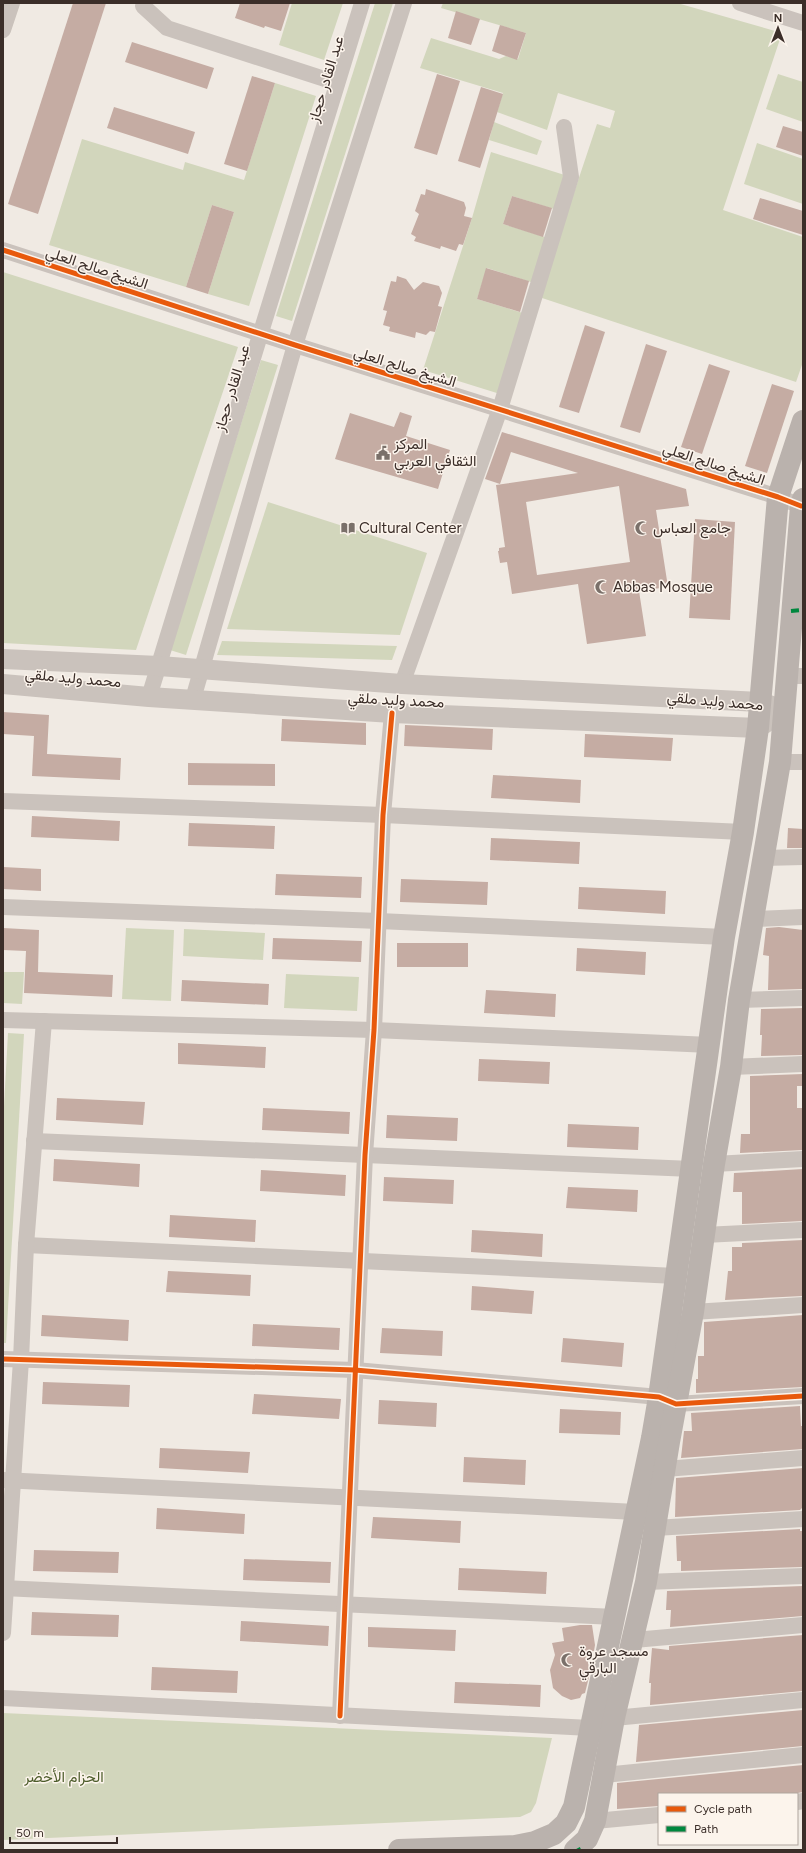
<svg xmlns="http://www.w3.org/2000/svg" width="806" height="1853" font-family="Figtree,Vazirmatn,sans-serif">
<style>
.green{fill:#d2d6bc}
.building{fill:#c5aca3;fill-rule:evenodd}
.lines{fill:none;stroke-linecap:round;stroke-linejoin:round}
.minor{stroke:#cac2bc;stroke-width:16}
.tertiary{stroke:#cac2bc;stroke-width:20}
.secondary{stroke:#bab2ad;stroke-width:22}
.quiet{stroke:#00873e;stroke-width:4;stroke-dasharray:8 4;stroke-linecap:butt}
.cycleway-casing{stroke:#fcf4ec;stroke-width:8}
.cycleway{stroke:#e8590c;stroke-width:5}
.labels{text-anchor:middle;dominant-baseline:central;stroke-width:3;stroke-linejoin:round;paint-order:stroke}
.street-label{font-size:15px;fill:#3b2e29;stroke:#fcf4ec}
.poi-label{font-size:15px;fill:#3b2e29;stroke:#fcf4ec;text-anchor:start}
.park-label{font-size:15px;fill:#4c5c2a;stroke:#fcf4ec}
</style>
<rect width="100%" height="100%" fill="#f0eae3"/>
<!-- green -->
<g class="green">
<polygon points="292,3 343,3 324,60 279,45"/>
<polygon points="375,3 393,3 292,321 276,316"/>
<polygon points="443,3 677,3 782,33 723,210 803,237 803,362 796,382 539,297 597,124 610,128 615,111 558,93 547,130 497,112 503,93 420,68 431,38 499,59 506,56 518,59 526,33 441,8"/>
<polygon points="778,74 803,82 803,122 766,109"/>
<polygon points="275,83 316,96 249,306 208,294 234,212 212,205 186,287 49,245 82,139 183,170 185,162 244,180"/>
<polygon points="494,122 542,141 537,155 489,140"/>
<polygon points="757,143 803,159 803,204 744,184"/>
<polygon points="491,152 571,177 557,210 512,196 503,224 548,238 534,283 487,268 477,299 526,314 500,394 423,370 472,218"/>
<polygon points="3,272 238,347 136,650 3,643"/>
<polygon points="261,360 278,365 186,655 170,650"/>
<polygon points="268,502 427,553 400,635 227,629"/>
<polygon points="222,641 397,646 392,660 217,655"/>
<polygon points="126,928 174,930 171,1001 122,999"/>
<polygon points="184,929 265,933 263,960 183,956"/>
<polygon points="3,972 24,972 22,1004 3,1003"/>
<polygon points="286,974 359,977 357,1011 284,1008"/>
<polygon points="8,1033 24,1034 6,1343 3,1343 3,1124"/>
<polygon points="3,1713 552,1738 536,1803 531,1812 520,1817 3,1840"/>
</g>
<!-- building -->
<g class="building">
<polygon points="73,3 106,3 38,214 8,204"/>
<polygon points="240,3 290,3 281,31 265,26 264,28 235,18"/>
<polygon points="456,11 480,19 471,45 448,38"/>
<polygon points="500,25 526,33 517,60 492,51"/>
<polygon points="132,42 214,68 207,89 125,62"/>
<polygon points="437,74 460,81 437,155 414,148"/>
<polygon points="252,76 275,83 247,171 224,164"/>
<polygon points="481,87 503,94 480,168 458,161"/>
<polygon points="114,107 195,132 188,154 107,128"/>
<polygon points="783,126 803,132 803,156 776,147"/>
<polygon points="426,189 464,202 466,208 464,216 472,218 463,245 459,244 456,251 441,246 440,249 414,241 416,237 411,234 419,214 415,211 421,194 425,195"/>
<polygon points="512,196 552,208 543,237 503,224"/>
<polygon points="760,198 803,211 803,235 753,219"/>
<polygon points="212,205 234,212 208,294 186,287"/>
<polygon points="486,268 529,281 520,312 477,299"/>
<polygon points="397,276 406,279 414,290 423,282 439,286 442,293 438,306 442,307 435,332 430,331 426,335 416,332 415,338 389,331 390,327 383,325 387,311 383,310 391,281 396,282"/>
<polygon points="585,325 605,332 579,413 559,407"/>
<polygon points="646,344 667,351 640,433 620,427"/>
<polygon points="709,364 730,371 702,454 681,447"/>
<polygon points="772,384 794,391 767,473 745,466"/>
<polygon points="400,412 412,416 406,436 450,450 438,489 335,459 350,413 394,427"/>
<path d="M 502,432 L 686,489 L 689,506 L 656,510 L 668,587 L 639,591 L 646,636 L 587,644 L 578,584 L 512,594 L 507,562 L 500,563 L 498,551 L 499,551 L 499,548 L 505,547 L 496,485 L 578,473 L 511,452 L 500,484 L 485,479 ZM 619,486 L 630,562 L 537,575 L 526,502 Z"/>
<polygon points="695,519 735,522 730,620 689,618"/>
<polygon points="3,712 49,715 47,754 121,758 120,780 32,776 34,736 3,734"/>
<polygon points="282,719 366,723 366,745 281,741"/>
<polygon points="405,725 493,729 492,750 404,746"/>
<polygon points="585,734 673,738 671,761 584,757"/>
<polygon points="188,763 275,764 275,786 188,785"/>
<polygon points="493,775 581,780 580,803 491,798"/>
<polygon points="32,816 120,821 119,841 31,837"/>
<polygon points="189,823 275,826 274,849 188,846"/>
<polygon points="788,828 803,829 803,848 787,848"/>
<polygon points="491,838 580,842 579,864 490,860"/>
<polygon points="3,867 41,869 41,891 3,889"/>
<polygon points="276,874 362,877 361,898 275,895"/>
<polygon points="401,879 488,882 487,905 400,902"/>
<polygon points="579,887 666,891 665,914 578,909"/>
<polygon points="779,927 803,930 803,989 768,990 769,956 763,955 766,928"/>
<polygon points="3,928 39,930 38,972 113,975 112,997 24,993 26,951 3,950"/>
<polygon points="273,938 362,941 361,962 272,959"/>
<rect x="397" y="943" width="71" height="24"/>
<polygon points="577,948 646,952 645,975 576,971"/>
<polygon points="182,980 269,984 268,1005 181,1001"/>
<polygon points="486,990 556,994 555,1017 484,1013"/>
<polygon points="803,1008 803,1055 761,1056 762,1035 760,1035 761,1009"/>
<polygon points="178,1043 266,1047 265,1068 178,1064"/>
<polygon points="479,1059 550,1062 549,1084 478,1081"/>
<polygon points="803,1074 803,1086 797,1086 797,1108 803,1108 803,1150 740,1153 741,1134 750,1134 750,1076"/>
<polygon points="57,1098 145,1102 143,1125 56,1120"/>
<polygon points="263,1108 350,1112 349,1134 262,1130"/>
<polygon points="387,1115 458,1118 457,1141 386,1138"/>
<polygon points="568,1124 639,1127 638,1150 567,1147"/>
<polygon points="54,1159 140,1164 139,1187 53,1181"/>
<polygon points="803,1169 803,1221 742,1224 742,1192 733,1192 734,1173"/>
<polygon points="261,1170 346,1175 345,1196 260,1191"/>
<polygon points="384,1177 454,1180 453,1204 383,1201"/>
<polygon points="568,1187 638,1190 637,1212 566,1208"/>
<polygon points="170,1215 256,1220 255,1242 169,1237"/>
<polygon points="472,1230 543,1234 542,1257 471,1252"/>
<polygon points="803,1240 803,1296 725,1300 728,1271 732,1271 732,1247 742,1247 742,1243"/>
<polygon points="168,1271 251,1275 250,1296 166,1292"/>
<polygon points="472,1286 534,1291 532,1314 471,1310"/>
<polygon points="42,1315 129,1320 128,1341 41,1336"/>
<polygon points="803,1315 803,1387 696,1393 696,1379 698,1379 698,1356 704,1356 704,1322"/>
<polygon points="253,1324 340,1328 339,1350 252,1346"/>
<polygon points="382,1328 443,1331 442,1356 380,1353"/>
<polygon points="563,1338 624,1343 622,1367 561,1362"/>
<polygon points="43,1382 130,1385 129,1407 42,1404"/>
<polygon points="254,1394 341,1399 339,1419 252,1414"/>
<polygon points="379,1400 437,1403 436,1427 378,1424"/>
<polygon points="800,1406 801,1426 803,1426 803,1449 681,1458 684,1431 692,1431 691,1413"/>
<polygon points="560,1409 621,1412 620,1435 559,1433"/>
<polygon points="160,1448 250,1452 248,1473 159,1468"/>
<polygon points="464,1457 526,1460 525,1485 463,1482"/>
<polygon points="803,1468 802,1508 800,1510 675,1517 676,1478"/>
<polygon points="157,1508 245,1514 244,1534 156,1529"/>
<polygon points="373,1517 461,1521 460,1543 371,1538"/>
<polygon points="800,1529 800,1531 803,1531 803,1567 681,1571 681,1561 677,1561 676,1536"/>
<polygon points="34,1550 119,1552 118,1573 33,1571"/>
<polygon points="244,1559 331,1562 330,1583 243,1580"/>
<polygon points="459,1568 547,1572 546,1594 458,1590"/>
<polygon points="803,1586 803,1616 670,1627 671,1610 666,1610 667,1591"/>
<polygon points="32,1612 119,1615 118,1637 31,1635"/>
<polygon points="241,1621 329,1626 328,1646 240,1641"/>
<polygon points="580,1625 592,1625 595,1645 594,1651 586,1652 590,1673 585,1693 582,1694 580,1698 571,1700 562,1696 553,1688 550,1670 555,1655 552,1643 564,1641 562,1628"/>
<polygon points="368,1627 456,1630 455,1651 368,1647"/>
<polygon points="803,1635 803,1691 650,1705 651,1683 649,1683 652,1648 669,1650 669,1646"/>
<polygon points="152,1667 238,1671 237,1693 151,1690"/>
<polygon points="455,1682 541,1685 540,1707 454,1703"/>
<polygon points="803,1710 803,1746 636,1762 639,1725"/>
<polygon points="803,1765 803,1792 792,1794 659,1794 659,1806 617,1809 617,1783"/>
</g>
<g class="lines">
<!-- minor -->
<g class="minor">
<polyline points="740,3 803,23"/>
<polyline points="143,6 167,28 337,83"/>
<polyline points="3,30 12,3"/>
<polyline points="3,250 295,345 778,497 801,506"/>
<polyline points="786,676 803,676"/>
<polyline points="402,684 500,409 571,177 564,127"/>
<polyline points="149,697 362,3"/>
<polyline points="193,699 295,345 404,3"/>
<polyline points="780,762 803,762"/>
<polyline points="3,801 383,815 743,832"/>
<polyline points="763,858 803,857"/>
<polyline points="3,907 379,921 724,937"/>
<polyline points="753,919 803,917"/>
<polyline points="739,1000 803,998"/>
<polyline points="3,1020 374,1030 710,1045"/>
<polyline points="731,1067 803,1064"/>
<polyline points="34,1141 692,1169"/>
<polyline points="714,1164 803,1159"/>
<polyline points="704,1235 803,1230"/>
<polyline points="26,1245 676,1276"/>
<polyline points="693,1312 803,1305"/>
<polyline points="3,1359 355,1370 659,1397 676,1404 803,1396"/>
<polyline points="665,1469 803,1458"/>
<polyline points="3,1480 636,1512"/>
<polyline points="655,1528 803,1519"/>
<polyline points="646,1582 803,1576"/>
<polyline points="3,1588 615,1617"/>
<polyline points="3,1633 21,1360 26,1245 44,1021"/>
<polyline points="634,1640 803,1625"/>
<polyline points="3,1698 590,1728"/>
<polyline points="340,1716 365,1155 374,1030 383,815 392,713"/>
<polyline points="614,1718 803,1700"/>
<polyline points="604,1775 803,1755"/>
<polyline points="797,1802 803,1801"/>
<polyline points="595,1821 659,1815"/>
</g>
<!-- tertiary -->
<g class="tertiary">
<polyline points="3,659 159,666 402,684 760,702 775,707"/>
<polyline points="3,684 149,697 392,713 758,728 784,711"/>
</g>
<!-- secondary -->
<g class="secondary">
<polyline points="399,1850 515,1846 535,1842 554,1834 566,1823 574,1807 652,1438 659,1397 724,937 743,832 758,728 778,497 803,421"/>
<polyline points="575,1850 587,1839 595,1821 614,1718 646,1582 669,1442 693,1312 714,1164 731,1067 739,1000 780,762 801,506 803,499"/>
</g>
<!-- quiet -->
<g class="quiet">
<polyline points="791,611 803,610"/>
<polyline points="578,1848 579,1850"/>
</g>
<defs>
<g id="cycleway">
<polyline points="3,250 295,345 778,497 801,506"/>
<polyline points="3,1359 355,1370 659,1397 676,1404 803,1396"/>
<polyline points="340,1716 365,1155 374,1030 383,815 392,713"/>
</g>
</defs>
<!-- cycleway casing -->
<use href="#cycleway" class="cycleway-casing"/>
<!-- cycleway -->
<use href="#cycleway" class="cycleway"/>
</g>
<!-- icons -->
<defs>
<symbol id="civic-bare" viewBox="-9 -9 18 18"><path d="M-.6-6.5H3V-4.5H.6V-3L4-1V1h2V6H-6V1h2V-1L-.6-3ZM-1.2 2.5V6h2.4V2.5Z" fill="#7a706a" stroke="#fcf4ec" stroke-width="2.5" paint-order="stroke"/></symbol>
<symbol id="library-bare" viewBox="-9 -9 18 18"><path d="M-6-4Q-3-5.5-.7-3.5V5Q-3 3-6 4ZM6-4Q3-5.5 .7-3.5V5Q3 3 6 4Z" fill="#7a706a" stroke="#fcf4ec" stroke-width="2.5" paint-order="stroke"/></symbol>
<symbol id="mosque-bare" viewBox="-9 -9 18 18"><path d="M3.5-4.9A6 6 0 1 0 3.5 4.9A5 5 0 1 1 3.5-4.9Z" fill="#7a706a" stroke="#fcf4ec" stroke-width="2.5" paint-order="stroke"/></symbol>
</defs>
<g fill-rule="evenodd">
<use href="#civic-bare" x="373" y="443" width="20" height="20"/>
<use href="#library-bare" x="338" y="518" width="20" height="20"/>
<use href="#mosque-bare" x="632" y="518" width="20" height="20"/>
<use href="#mosque-bare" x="592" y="577" width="20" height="20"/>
<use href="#mosque-bare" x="558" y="1650" width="20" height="20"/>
</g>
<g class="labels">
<!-- street labels -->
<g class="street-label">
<text transform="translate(326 79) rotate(-73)">عبد القادر حجاز</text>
<text transform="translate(97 268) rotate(18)">الشيخ صالح العلي</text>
<text transform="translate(405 367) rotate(17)">الشيخ صالح العلي</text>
<text transform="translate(232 388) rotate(-73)">عبد القادر حجاز</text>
<text transform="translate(714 464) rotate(18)">الشيخ صالح العلي</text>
<text transform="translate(73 678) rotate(5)">محمد وليد ملقي</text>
<text transform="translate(396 700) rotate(3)">محمد وليد ملقي</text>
<text transform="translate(715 701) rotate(5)">محمد وليد ملقي</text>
</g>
<!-- poi labels -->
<g class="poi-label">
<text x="394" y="444">المركز<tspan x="394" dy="17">الثقافي العربي</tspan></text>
<text x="359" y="528">Cultural Center</text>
<text x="653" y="528">جامع العباس</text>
<text x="613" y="587">Abbas Mosque</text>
<text x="579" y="1651">مسجد عروة<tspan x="579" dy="17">البارقي</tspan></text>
</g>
<!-- park labels -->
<g class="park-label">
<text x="64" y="1777">الحزام الأخضر</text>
</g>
</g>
<!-- border -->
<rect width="806" height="1853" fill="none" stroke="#3b2e29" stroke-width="8"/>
<!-- legend -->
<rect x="658" y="1793" width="140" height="52" fill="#fcf4ec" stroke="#afa59e"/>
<rect x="666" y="1806" width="20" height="6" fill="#e8590c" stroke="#afa59e"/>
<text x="694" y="1813" font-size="12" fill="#3b2e29">Cycle path</text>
<rect x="666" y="1826" width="20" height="6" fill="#00873e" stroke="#afa59e"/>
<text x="694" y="1833" font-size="12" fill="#3b2e29">Path</text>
<!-- north arrow -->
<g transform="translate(778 28)" stroke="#fcf4ec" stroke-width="3" paint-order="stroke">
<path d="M0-3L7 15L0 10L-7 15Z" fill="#3b2e29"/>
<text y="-6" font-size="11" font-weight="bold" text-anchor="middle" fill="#3b2e29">N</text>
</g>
<!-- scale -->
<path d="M10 1837v6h107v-6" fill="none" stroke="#3b2e29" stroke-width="2"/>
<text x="16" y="1837" font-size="12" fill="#3b2e29" stroke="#fcf4ec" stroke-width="3" paint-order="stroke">50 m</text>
</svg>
